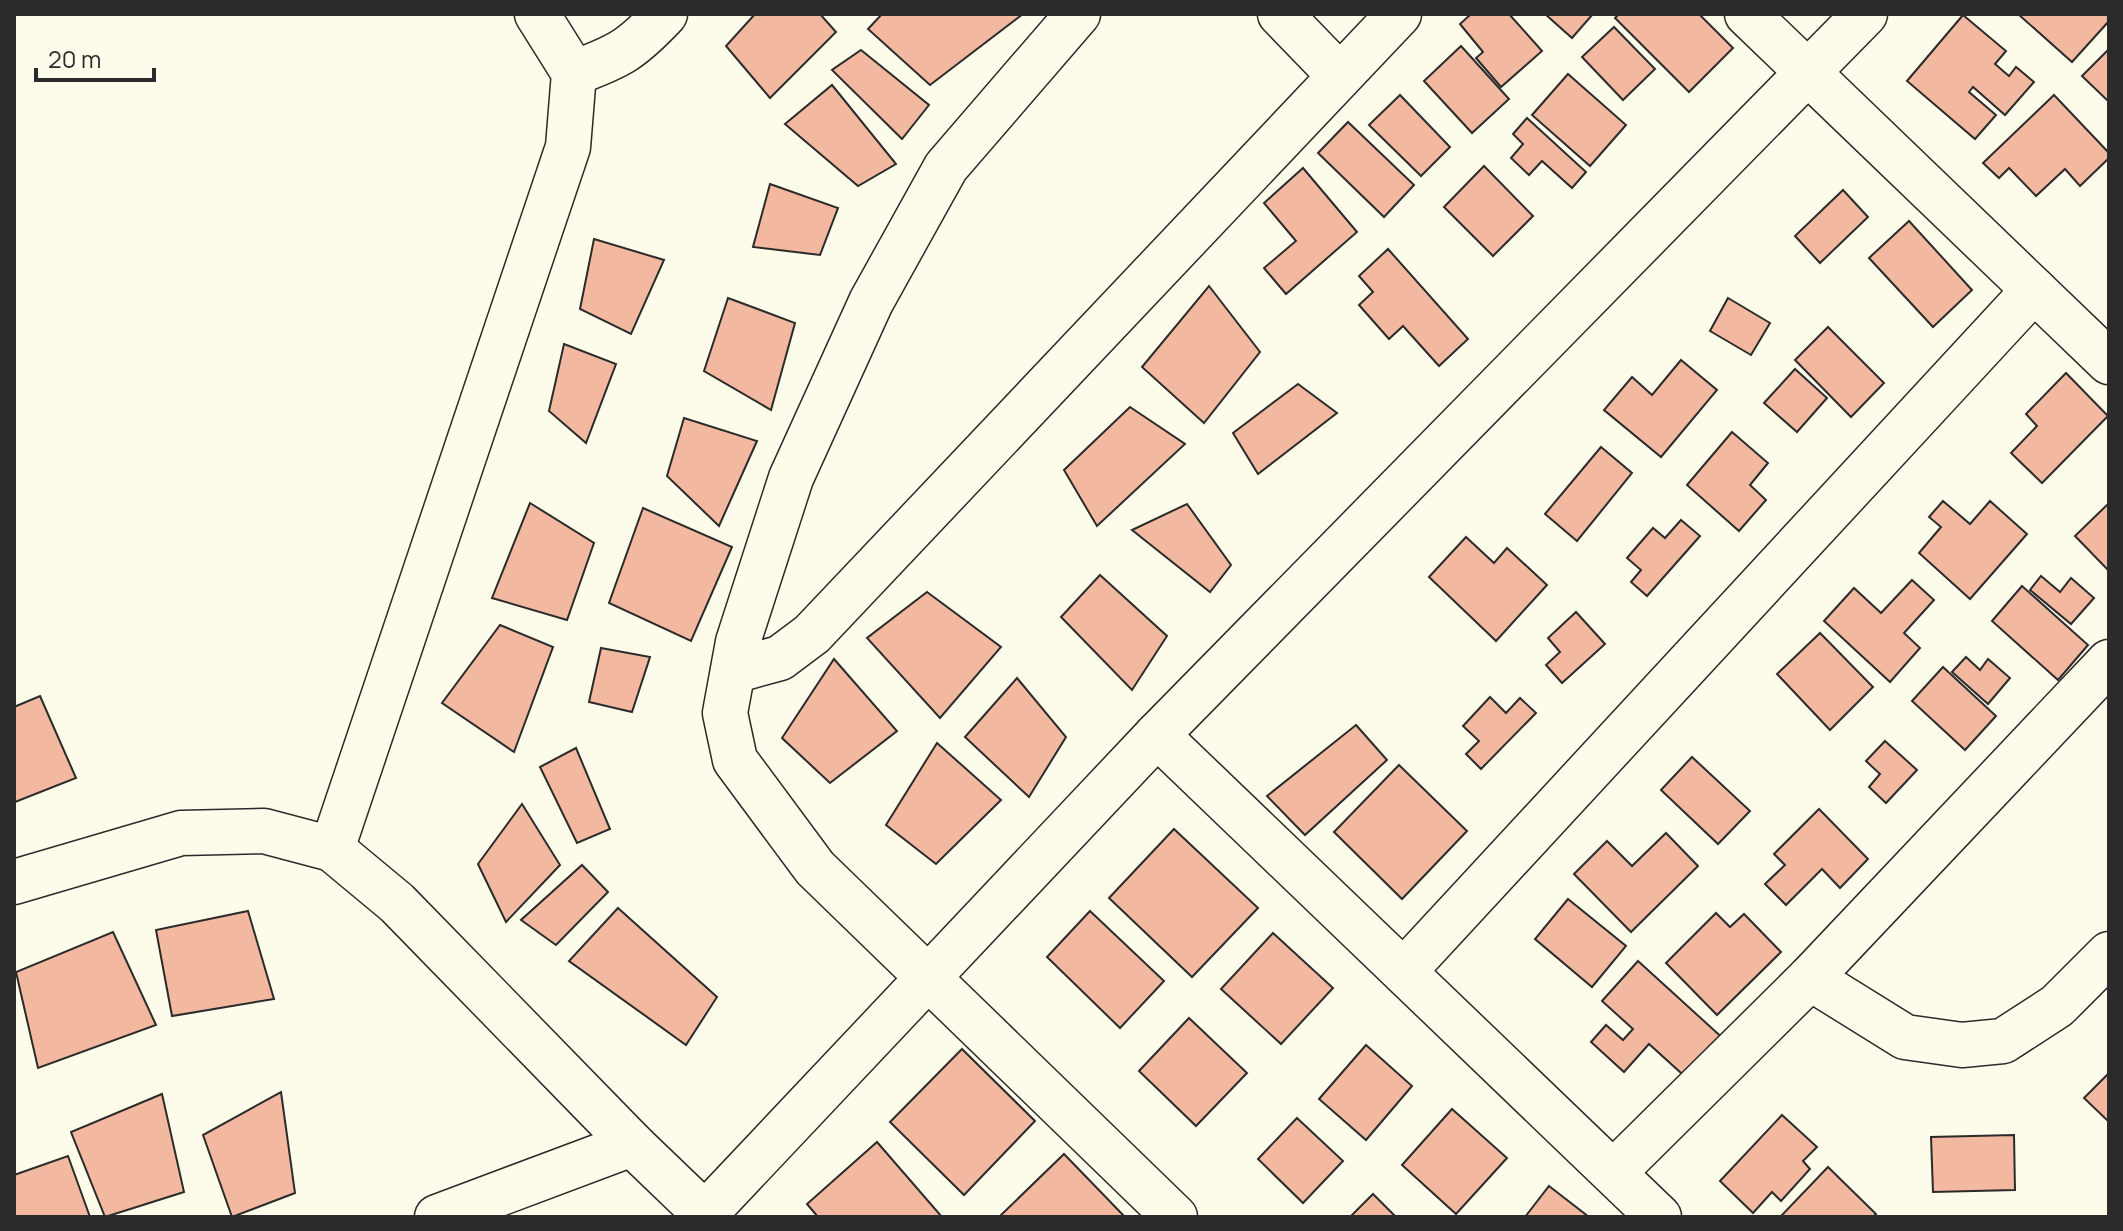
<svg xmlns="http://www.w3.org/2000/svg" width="2123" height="1231" font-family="Manrope,sans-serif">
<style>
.building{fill:#f2b8a0;stroke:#2b2b2b;stroke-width:2}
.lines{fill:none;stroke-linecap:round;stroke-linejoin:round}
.minor-casing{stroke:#2b2b2b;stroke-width:47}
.minor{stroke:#fdfbea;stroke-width:44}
</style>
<rect width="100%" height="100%" fill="#fdfbea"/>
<!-- building -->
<g class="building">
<polygon points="755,14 820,14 836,32 770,98 726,46"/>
<polygon points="882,14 1023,14 930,85 868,29"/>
<polygon points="1471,14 1509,14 1542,51 1501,87 1476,58 1483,52 1460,24"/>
<polygon points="1545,14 1593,14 1572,38"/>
<polygon points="1619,14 1699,14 1733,48 1689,92 1615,18"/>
<polygon points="2018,14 2109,14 2109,21 2072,62"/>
<polygon points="1963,15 2006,51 1995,64 2009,76 2016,67 2034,82 2005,115 1973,87 1969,92 1996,115 1975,139 1907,81"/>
<polygon points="1614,27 1655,69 1623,100 1582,57"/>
<polygon points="1461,46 1509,99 1472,133 1424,81"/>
<polygon points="2109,49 2109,102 2082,76"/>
<polygon points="861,50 929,105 902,139 832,70"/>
<polygon points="1568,74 1626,125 1590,166 1532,115"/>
<polygon points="832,85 896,164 858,186 785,124"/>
<polygon points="1400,95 1450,147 1421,176 1369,125"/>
<polygon points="2054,95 2109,153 2109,158 2080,186 2065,169 2036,196 2009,168 1999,178 1983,163"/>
<polygon points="1527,118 1586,172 1572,188 1542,161 1529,175 1511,158 1523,144 1513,134"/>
<polygon points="1348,122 1414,185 1384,217 1318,153"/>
<polygon points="1484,166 1533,216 1493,256 1444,207"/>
<polygon points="1303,168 1357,232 1286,294 1264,268 1296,241 1264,203"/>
<polygon points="770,184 838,208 820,255 753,247"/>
<polygon points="1843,190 1868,217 1820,263 1795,236"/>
<polygon points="1909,221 1972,290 1933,327 1869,258"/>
<polygon points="594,239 664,260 631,334 580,309"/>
<polygon points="1388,249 1468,339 1439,366 1403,326 1389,339 1359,305 1373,292 1359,276"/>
<polygon points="1209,286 1260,352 1204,423 1142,367"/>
<polygon points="728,298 795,323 771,410 704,371"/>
<polygon points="1728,298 1770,323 1751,355 1710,331"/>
<polygon points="1828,327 1884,383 1851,417 1795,360"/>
<polygon points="564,344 616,364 586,443 549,411"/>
<polygon points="1681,360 1717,390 1661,457 1604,410 1632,377 1652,395"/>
<polygon points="1795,369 1827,398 1797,432 1764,403"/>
<polygon points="2066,373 2108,416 2042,483 2011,453 2037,426 2026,414"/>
<polygon points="1298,384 1337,413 1258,474 1233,433"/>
<polygon points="1130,407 1185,444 1097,526 1064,470"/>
<polygon points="684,418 757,441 719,526 667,476"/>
<polygon points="1732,432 1768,463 1750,485 1766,500 1739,531 1687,485"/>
<polygon points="1601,447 1632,473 1577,541 1545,514"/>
<polygon points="1943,501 1970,524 1990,501 2027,534 1970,599 1919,553 1941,527 1929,517"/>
<polygon points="530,503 594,543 567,620 492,598"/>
<polygon points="2109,503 2109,571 2075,536"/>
<polygon points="1187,504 1231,565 1210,592 1132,530"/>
<polygon points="643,508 732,547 691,641 609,603"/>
<polygon points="1681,520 1700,536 1647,596 1631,582 1641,570 1627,558 1653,528 1665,538"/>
<polygon points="1466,537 1494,563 1507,548 1547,585 1496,641 1429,577"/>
<polygon points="1100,575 1167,636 1132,690 1061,617"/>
<polygon points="2041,576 2060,592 2071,578 2094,598 2071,624 2030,590"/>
<polygon points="1912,580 1934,600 1904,633 1920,648 1890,682 1824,621 1854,588 1881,613"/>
<polygon points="2022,586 2088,645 2058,680 1992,621"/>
<polygon points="927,592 1001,647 940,718 867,638"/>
<polygon points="1576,612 1605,644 1562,683 1546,665 1560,652 1548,638"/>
<polygon points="500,625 553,647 514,752 442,703"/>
<polygon points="1820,633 1873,687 1830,730 1777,674"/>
<polygon points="601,648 650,657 632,712 589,702"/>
<polygon points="1966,657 1980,670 1988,659 2010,678 1988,704 1952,672"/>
<polygon points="834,659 897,731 830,783 782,738"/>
<polygon points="1943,667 1996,716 1965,750 1912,701"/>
<polygon points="1017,678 1066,737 1029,797 965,737"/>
<polygon points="40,696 76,778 15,802 14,707"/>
<polygon points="1490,697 1506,713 1520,698 1536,713 1481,769 1466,754 1479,741 1463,726"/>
<polygon points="1356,725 1387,760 1305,835 1267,796"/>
<polygon points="1885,741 1917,770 1886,803 1869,787 1880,774 1866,761"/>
<polygon points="937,743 1001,800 936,864 886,825"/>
<polygon points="576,748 610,829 577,843 540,767"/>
<polygon points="1692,757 1750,811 1718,844 1661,790"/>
<polygon points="1399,765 1467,831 1402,899 1334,832"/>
<polygon points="522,804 560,865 506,922 478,864"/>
<polygon points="1819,809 1868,859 1840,888 1822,869 1786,905 1765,884 1785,865 1774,854"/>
<polygon points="1174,829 1258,908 1192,977 1109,898"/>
<polygon points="1666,833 1698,866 1631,932 1574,874 1607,841 1632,866"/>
<polygon points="582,865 608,892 556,945 521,920"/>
<polygon points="1568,899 1626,946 1592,987 1535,939"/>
<polygon points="618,908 717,997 686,1045 569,961"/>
<polygon points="248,911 274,999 172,1016 156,930"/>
<polygon points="1090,911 1164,981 1120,1028 1047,957"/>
<polygon points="1716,913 1730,927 1744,914 1781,952 1717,1015 1666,963"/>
<polygon points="113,932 156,1025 38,1068 16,972"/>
<polygon points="1273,933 1333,988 1281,1044 1221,989"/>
<polygon points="1638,961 1727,1042 1691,1082 1649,1044 1624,1072 1591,1042 1606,1025 1623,1040 1633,1029 1602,1001"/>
<polygon points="1189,1018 1247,1073 1196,1126 1139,1071"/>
<polygon points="1366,1045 1412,1086 1366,1140 1319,1099"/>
<polygon points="962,1049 1035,1121 964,1195 890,1122"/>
<polygon points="2109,1073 2109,1122 2084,1098"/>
<polygon points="281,1092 295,1193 232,1217 203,1135"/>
<polygon points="162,1094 184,1192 105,1217 71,1132"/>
<polygon points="1452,1109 1507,1158 1456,1214 1402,1165"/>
<polygon points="1782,1115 1817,1147 1803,1161 1810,1169 1781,1201 1772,1192 1753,1213 1720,1181"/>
<polygon points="1297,1118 1343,1161 1303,1203 1258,1159"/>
<polygon points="2014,1135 2015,1190 1933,1192 1931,1137"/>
<polygon points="877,1142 942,1217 818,1217 807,1204"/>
<polygon points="1064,1154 1125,1217 1001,1217 1000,1216"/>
<polygon points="68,1156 90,1217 14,1217 14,1175"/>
<polygon points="1828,1167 1876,1214 1873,1217 1780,1217"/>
<polygon points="1549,1186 1589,1217 1525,1217"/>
<polygon points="1373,1194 1396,1217 1350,1217"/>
</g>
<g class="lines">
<defs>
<g id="minor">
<polyline points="1078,14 946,167 871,302 791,478 738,642 725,713 735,760 815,868 1175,1217"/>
<polyline points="1280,14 1339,75"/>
<polyline points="1747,14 2109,362"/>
<path d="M 574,73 C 620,56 631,50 665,14"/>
<polyline points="733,671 780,658 812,634 1399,14"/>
<polyline points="1157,735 1659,1217"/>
<polyline points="332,849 568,147 574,73 537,14"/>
<polyline points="14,882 181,833 264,831 332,849 397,903 632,1144 708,1217"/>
<polyline points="1404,971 2034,290"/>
<polyline points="1810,978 1905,1037 1962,1045 2003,1041 2057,1006 2109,954"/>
<polyline points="1614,1172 1810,978 2109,662"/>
<polyline points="705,1214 1157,735 1865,14"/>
<polyline points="437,1217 632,1144"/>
</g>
</defs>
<!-- minor casing -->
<use href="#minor" class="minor-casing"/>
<!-- minor -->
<use href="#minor" class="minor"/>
</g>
<!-- border -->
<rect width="2123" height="1231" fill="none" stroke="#2b2b2b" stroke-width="32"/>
<!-- scale -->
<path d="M36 68v12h118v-12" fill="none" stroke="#2b2b2b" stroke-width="4"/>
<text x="48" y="68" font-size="24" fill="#2b2b2b" stroke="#fdfbea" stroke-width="6" paint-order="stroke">20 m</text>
</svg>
